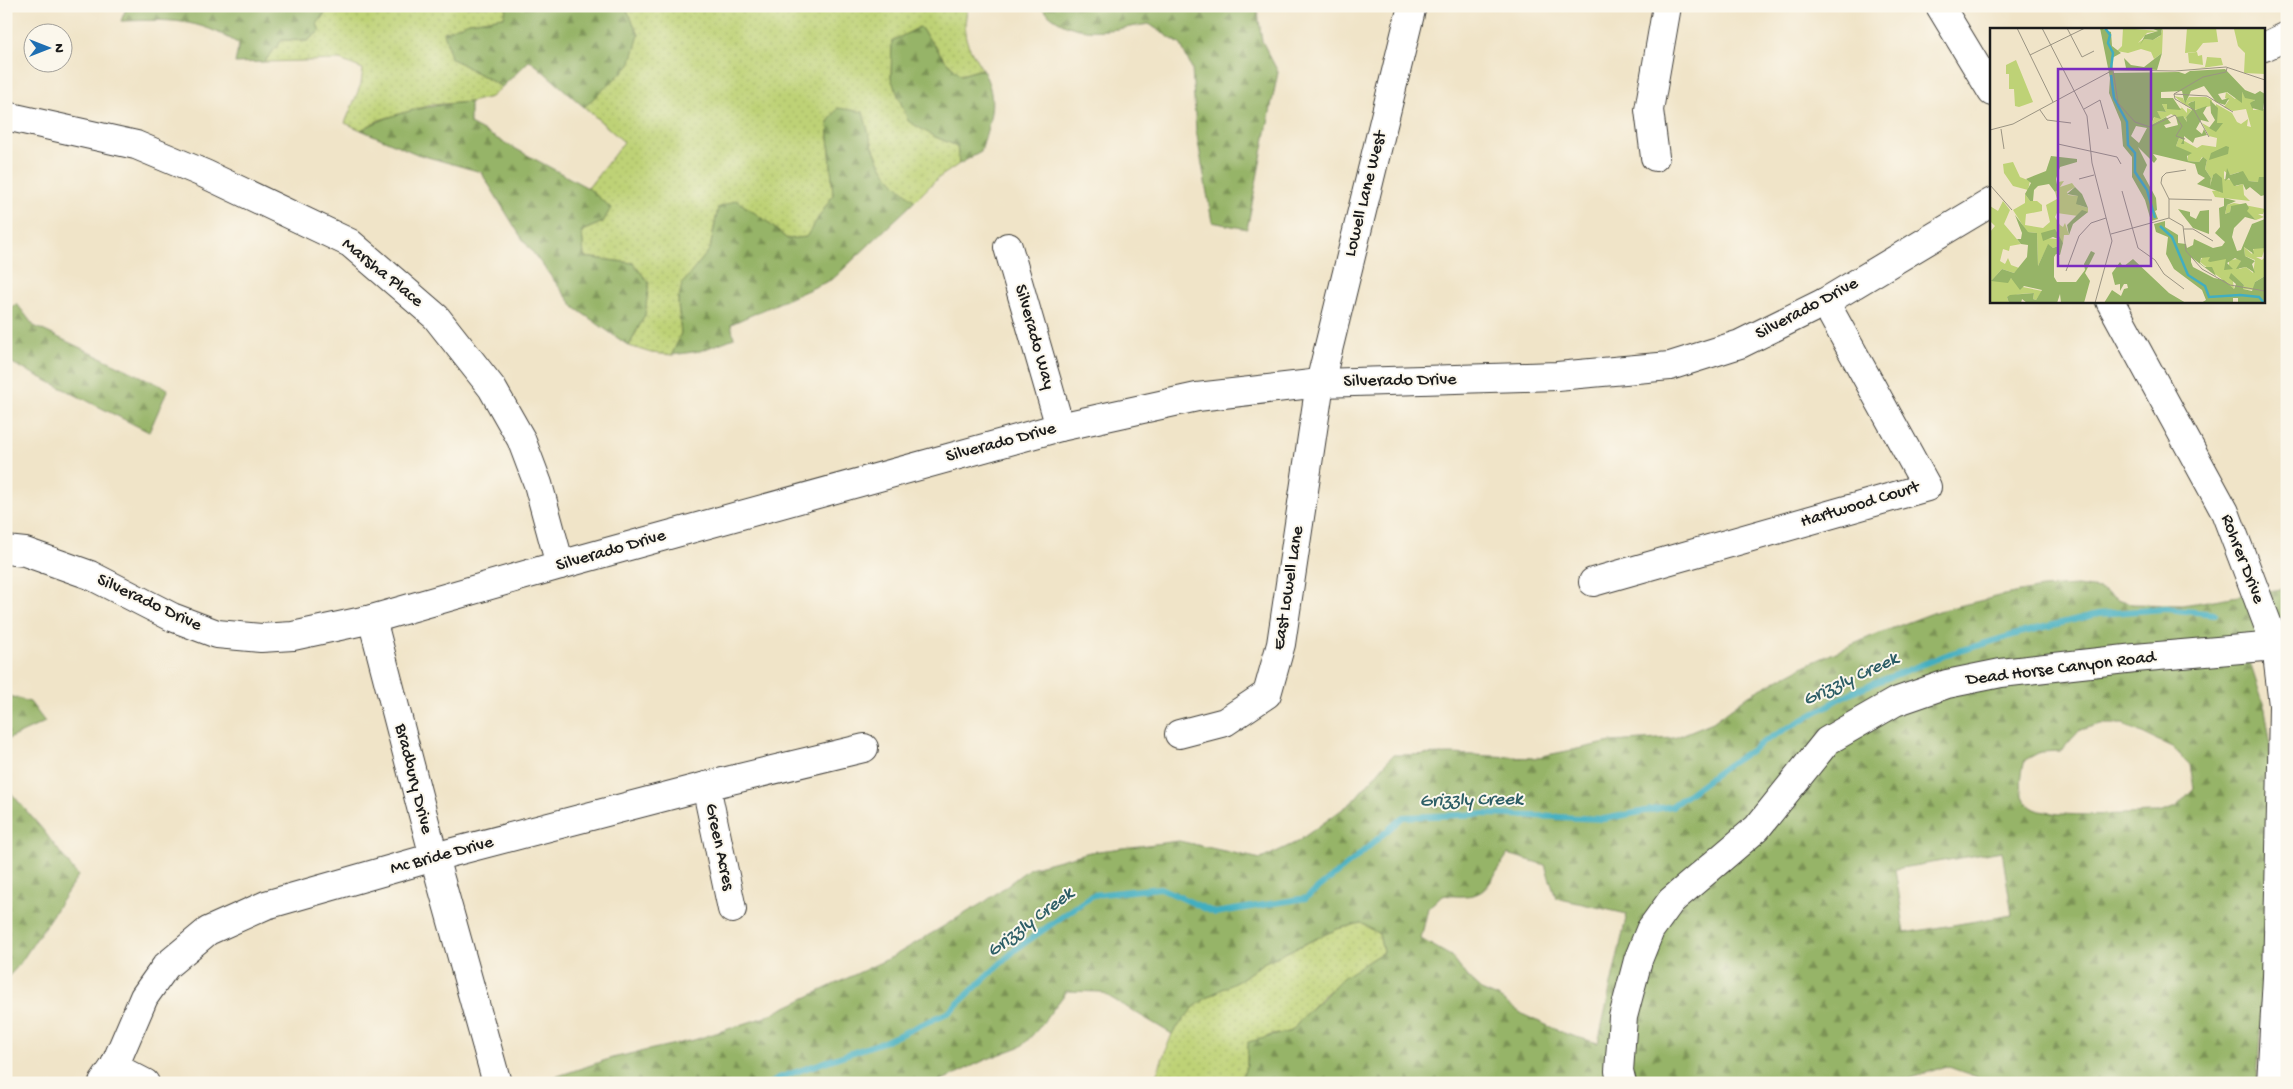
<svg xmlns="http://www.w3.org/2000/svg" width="2293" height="1089" font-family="'Gochi Hand',sans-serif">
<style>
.grass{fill:url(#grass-dots);stroke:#6d7749}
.forest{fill:url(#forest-firs);stroke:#596842;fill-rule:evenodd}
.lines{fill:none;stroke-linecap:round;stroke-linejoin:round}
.stream{stroke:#42aec0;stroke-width:6}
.minor-casing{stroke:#3c3a36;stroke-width:30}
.minor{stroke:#fff;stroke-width:28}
.labels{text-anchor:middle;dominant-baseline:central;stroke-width:4;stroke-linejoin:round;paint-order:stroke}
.street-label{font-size:18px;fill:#1c1c1c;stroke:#fbf7ec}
.water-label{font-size:19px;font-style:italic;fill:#2d5e66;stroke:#fbf7ec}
.inset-river{fill:none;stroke:#42aec0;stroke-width:2.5}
.inset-road{fill:none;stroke:#9b9483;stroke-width:1}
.view{fill:#7b2cbf;fill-opacity:0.15;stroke:#7b2cbf;stroke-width:2.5}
.inset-edge{fill:none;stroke:#1c1c1c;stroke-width:2.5}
</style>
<defs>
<pattern id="grass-dots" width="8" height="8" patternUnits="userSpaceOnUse" patternTransform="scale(1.25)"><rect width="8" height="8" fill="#bed276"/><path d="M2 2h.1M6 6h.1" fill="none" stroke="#a3b466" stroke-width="1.8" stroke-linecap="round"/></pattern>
<pattern id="forest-firs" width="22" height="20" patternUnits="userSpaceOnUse" patternTransform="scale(1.25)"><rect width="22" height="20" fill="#96b467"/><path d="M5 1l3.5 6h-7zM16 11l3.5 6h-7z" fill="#7a9254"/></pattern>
</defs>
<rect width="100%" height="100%" fill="#fbf7ec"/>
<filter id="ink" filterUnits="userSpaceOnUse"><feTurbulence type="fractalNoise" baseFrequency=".02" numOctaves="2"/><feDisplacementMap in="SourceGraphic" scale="10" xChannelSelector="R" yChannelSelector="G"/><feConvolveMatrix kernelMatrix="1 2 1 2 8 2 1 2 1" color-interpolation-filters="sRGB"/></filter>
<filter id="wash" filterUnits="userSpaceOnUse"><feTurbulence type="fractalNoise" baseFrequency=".0096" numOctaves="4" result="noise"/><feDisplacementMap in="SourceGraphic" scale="20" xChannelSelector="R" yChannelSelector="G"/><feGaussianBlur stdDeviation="1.12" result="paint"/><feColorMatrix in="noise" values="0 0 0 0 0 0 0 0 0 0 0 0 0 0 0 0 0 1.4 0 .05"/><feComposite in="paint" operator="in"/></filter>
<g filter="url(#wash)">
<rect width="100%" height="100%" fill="#f0e4c8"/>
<!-- grass -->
<g class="grass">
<polygon points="330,6 507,6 504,17 469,22 451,58 502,87 491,97 470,102 430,105 379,120 361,130 345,123 361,84 363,69 340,60 264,62 282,40 307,41 320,31 317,24"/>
<path d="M 625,6 L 892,6 L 905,9 L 968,6 C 961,38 966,42 982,69 L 961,75 L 945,60 L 920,27 L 892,42 L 891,78 L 933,136 L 957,146 L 959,164 L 937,179 L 915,201 C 890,181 882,172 871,141 L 828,122 L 833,195 L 806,238 L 787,239 L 765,220 L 718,208 L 710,249 L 678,302 L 681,333 L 672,355 L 651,353 L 629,346 L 645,315 L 633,263 L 584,257 L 582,231 L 603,222 L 610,208 L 588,188 L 624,142 L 584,107 L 599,93 L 639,35 Z"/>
<path d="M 1361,923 L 1379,934 L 1383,952 C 1348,973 1316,998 1292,1031 L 1268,1036 L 1247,1053 L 1247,1065 L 1239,1083 L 1153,1083 L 1172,1034 L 1193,1008 L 1209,996 L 1240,980 L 1263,963 L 1337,929 Z"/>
</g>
<!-- forest -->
<g class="forest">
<path d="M 127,6 L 330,6 L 317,24 L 320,31 L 307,41 L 282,40 L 264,62 L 235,63 L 239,44 C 196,17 169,20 121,21 Z"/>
<polygon points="507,6 625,6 639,35 630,65 584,107 530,60 502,87 451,58 444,32 469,22 504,17"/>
<path d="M 1040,6 L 1257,6 L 1262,41 L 1278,72 L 1247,229 L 1212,222 L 1196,130 L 1192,69 L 1181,45 L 1149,24 C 1109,30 1071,41 1040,6 Z"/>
<path d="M 920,27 L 945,60 L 961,75 L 982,69 C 1000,100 989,121 981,152 L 959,164 L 957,146 L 933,136 L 908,121 L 891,78 L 892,41 Z"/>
<path d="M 470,102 L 470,124 L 588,188 L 611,208 L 603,222 L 582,231 L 584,257 L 633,263 L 649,283 L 645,315 L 629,346 L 575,308 L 521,237 L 481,172 L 417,154 L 361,130 C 395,111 432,105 470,102 Z"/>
<path d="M 838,108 L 863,112 C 875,157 878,171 915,201 L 833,279 L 731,324 L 734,338 L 700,351 L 672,355 L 681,333 L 678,302 L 682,284 L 710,249 L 718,208 L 736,200 L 765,220 L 787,239 L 806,237 L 833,195 L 828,122 Z"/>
<polygon points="17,304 34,326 168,389 149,432 6,360 6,309"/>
<path d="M 2077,586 L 2100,589 L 2118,599 L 2133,604 L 2183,605 L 2287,588 L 2287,637 L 2242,638 L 2265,709 L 2270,740 L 2267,920 L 2257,1083 L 1976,1083 L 1977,1077 L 1946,1066 L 1898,1083 L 1650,1083 L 1648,1081 L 1642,1083 L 1239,1083 L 1247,1065 L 1248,1042 L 1292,1031 L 1306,1013 L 1325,996 L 1342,978 L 1383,952 L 1379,934 L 1361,923 L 1337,929 L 1263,963 L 1240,980 L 1209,996 L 1193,1008 L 1172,1034 L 1101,992 L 1067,991 L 1038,1029 L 1022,1046 L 985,1060 L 936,1083 L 537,1083 L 612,1058 L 694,1040 L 765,1017 L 892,957 L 986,901 L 1030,868 L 1090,852 L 1179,841 L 1261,859 L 1297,842 L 1351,803 L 1393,755 L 1452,754 L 1533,758 L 1611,742 L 1674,738 L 1713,722 L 1749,695 L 1802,667 L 1872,636 L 1938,611 L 2004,595 L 2042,588 ZM 2100,724 L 2123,724 L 2172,747 L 2190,765 L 2194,788 L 2176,807 L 2159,813 C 2132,813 2056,819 2035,809 C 2016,800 2021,775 2025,760 L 2040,752 L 2061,751 L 2080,730 ZM 2002,851 L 2012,915 L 1905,933 L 1895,869 ZM 1508,854 L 1545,865 L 1556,898 L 1627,914 L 1598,1043 L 1566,1034 L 1524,1015 L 1498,997 L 1481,990 L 1468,978 L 1451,956 L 1421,939 L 1428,908 L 1442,895 C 1490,900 1484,889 1508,854 Z"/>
<polygon points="6,695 30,702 45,722 6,740"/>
<polygon points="6,787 43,830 78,876 19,965 6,979"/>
</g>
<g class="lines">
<!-- stream -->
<polyline class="stream" points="772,1083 781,1077 886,1041 949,1012 1016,949 1093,895 1160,888 1215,913 1306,898 1351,862 1403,817 1486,814 1604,819 1672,806 1721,770 1768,739 1854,691 1949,654 2020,633 2098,614 2165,609 2215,614"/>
</g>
</g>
<g filter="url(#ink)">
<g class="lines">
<defs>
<g id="minor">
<polyline points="1940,6 1992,92"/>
<polyline points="2264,47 2287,36"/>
<polyline points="6,116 136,145 205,174 350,243 436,317 492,388 521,439 538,484 560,565"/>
<polyline points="1655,157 1649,110 1667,6"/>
<polyline points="1008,247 1060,427"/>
<polyline points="2110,301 2225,512 2276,646 2283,705 2282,765 2277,977 2271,1083"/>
<polyline points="6,550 25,552 90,575 172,617 217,634 261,638 293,636 372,619 560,565 1060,427 1197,397 1320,383 1557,376 1670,366 1740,344 1825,302 1992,202"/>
<polyline points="1593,582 1927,487 1825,302"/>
<polyline points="372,619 434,857 497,1083"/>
<polyline points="1179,734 1225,722 1267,694 1281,644 1320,383 1412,6"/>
<polyline points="706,786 732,909"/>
<polyline points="114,1067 145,1083"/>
<polyline points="103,1083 114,1067 144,997 166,966 208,931 266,905 434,857 706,786 864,748"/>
<polyline points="1622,1083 1619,1071 1623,1017 1638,960 1650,930 1671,901 1757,828 1827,741 1895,702 1947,684 2001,673 2135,658 2276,646"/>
</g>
</defs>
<!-- minor casing -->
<use href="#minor" class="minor-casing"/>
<!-- minor -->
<use href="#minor" class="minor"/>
</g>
</g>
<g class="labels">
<!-- street labels -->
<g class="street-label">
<text transform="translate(1366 194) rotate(-76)">Lowell Lane West</text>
<text transform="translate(382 273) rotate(39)">Marsha Place</text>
<text transform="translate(1807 309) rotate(-28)">Silverado Drive</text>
<text transform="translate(1034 337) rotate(74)">Silverado Way</text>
<text transform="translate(1400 381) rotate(-1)">Silverado Drive</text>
<text transform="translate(1001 443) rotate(-15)">Silverado Drive</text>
<text transform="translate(1860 505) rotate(-17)">Hartwood Court</text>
<text transform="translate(611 551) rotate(-16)">Silverado Drive</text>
<text transform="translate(2242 559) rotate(69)">Rohrer Drive</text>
<text transform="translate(1289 588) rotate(-81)">East Lowell Lane</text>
<text transform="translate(149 603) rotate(25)">Silverado Drive</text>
<text transform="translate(2061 669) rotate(-7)">Dead Horse Canyon Road</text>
<text transform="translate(413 779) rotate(76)">Bradbury Drive</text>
<text transform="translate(719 847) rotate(78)">Green Acres</text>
<text transform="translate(442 856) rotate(-15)">Mc Bride Drive</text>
</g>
<!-- water labels -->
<g class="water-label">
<text transform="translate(1851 680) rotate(-25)">Grizzly Creek</text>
<text transform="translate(1471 801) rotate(-1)">Grizzly Creek</text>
<text transform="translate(1031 923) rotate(-37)">Grizzly Creek</text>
</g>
</g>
<!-- overview -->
<g transform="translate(1990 28)">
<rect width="275" height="275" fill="#f0e4c8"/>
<path d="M 133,0 L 168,3 L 157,5 L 148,15 L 154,11 L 163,12 L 170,8 L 173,0 L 172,25 L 164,31 L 161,24 L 151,21 L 138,25 L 127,23 L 132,18 ZM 197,0 L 226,0 L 228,14 L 213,15 L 206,24 L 195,25 ZM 275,0 L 275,46 L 254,45 L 255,25 L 248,18 L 244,1 ZM 217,29 L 231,30 L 233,37 L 205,41 L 215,39 ZM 236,64 L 245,71 L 252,64 L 255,69 L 264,71 L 263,82 L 275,81 L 275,151 L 274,149 L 268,154 L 259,153 L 249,144 L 240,147 L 234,143 L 234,151 L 243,152 L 246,158 L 253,156 L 254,167 L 260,173 L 225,169 L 222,163 L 229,162 L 230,165 L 232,152 L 223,147 L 220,158 L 221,150 L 215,141 L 217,132 L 212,129 L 209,134 L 198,133 L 198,125 L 186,118 L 189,110 L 207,120 L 212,117 L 226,119 L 227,110 L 219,108 L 212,95 L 226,103 L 226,76 L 242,85 L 247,94 L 251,96 L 258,91 L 257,98 L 261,99 L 256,81 L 243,83 L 234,79 L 239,72 L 235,70 ZM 184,68 L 193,70 L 195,75 L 199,69 L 216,69 L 222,72 L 221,78 L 204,82 L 204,73 L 198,75 L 202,79 L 196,78 ZM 188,75 L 197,85 L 197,80 L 202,82 L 196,89 L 197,94 L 194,89 L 191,91 L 181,86 L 161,97 L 167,83 L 176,84 L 172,76 L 177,76 L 180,81 L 188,81 L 192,80 ZM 23,134 L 30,149 L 40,153 L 38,162 L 23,158 L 14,145 L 13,136 ZM 74,153 L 70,159 L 82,155 L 85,159 L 77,164 L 78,167 L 88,168 L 89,177 L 98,180 L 98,184 L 88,188 L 67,185 L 65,189 L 70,197 L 73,199 L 75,195 L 79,207 L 74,207 L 73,215 L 68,209 L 55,205 L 57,210 L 68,211 L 68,218 L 63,220 L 58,217 L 48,238 L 47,205 L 37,204 L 23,182 L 35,175 L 35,166 L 40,173 L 47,173 L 52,177 L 52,183 L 36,186 L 35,197 L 53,200 L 60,194 L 56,177 L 67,171 L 65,164 L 68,162 L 68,154 ZM 13,173 L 20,182 L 14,196 L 31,216 L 20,218 L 19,223 L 13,221 L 10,233 L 15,236 L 18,230 L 21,237 L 29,240 L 24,245 L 12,241 L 2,252 L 16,254 L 21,250 L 33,259 L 52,263 L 46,272 L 43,271 L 44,265 L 30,266 L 17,269 L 19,275 L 0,275 L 0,204 L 5,198 L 0,193 L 0,178 L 8,183 ZM 244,175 L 275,181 L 273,186 L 268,186 L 274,189 L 266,192 L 250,178 L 241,178 L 240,184 L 235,186 L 237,177 ZM 254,219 L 262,226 L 264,220 L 275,220 L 272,229 L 266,229 L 272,232 L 275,229 L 275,248 L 265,254 L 264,262 L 253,261 L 254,257 L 242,247 L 244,261 L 210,234 L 213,228 L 236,230 L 237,240 L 239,240 L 239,232 L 248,231 L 251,233 L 249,241 L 256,239 L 263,245 L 265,232 L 255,228 Z" fill="#bed276"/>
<path d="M 110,0 L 121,4 L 122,18 L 131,25 L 122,30 L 123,45 L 189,44 L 195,46 L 200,43 L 235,41 L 255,62 L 265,66 L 270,63 L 275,66 L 273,83 L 262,80 L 260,75 L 265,72 L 255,70 L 252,64 L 252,75 L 237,64 L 228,66 L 232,72 L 239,70 L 235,77 L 226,74 L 214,58 L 201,63 L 195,76 L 192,63 L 171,64 L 171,70 L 183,70 L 191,82 L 177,81 L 177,76 L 172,76 L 176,84 L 167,83 L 171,91 L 164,89 L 161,97 L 176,89 L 181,95 L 174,97 L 176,100 L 188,97 L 186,89 L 193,88 L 197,94 L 196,89 L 202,82 L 198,76 L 201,74 L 205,73 L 205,82 L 217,78 L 213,85 L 219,94 L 211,92 L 206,101 L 212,106 L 214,101 L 217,107 L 205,110 L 203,115 L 194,108 L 194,116 L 191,116 L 193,112 L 189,110 L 186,118 L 202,125 L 197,128 L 198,133 L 209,134 L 213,129 L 217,132 L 215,141 L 221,150 L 220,158 L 223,147 L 226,145 L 232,150 L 233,165 L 207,156 L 215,150 L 208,146 L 205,136 L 163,126 L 167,131 L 164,135 L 148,119 L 157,137 L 153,146 L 166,170 L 167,182 L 165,183 L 168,191 L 161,193 L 155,172 L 142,149 L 142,129 L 133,118 L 131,94 L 119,65 L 120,50 ZM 146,98 L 157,100 L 149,115 L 141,108 ZM 161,0 L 172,0 L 171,7 L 163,12 L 154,11 L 150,17 L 155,7 L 168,3 ZM 172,25 L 167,42 L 136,40 L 134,30 L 141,37 L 154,39 ZM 220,72 L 228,80 L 227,95 L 233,95 L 226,104 L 219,100 L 225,92 L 221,85 ZM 236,118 L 239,119 L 238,126 L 219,132 L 221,125 ZM 61,128 L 87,131 L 87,134 L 70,139 L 66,151 L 68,162 L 65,164 L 59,156 L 48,158 L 44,162 L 43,173 L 40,173 L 35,166 L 41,155 L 36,151 L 56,143 ZM 237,140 L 240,147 L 253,143 L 259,153 L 268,154 L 269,149 L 274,149 L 275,167 L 271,168 L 260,159 L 256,162 L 253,156 L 244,158 L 239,150 L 235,153 ZM 85,159 L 92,166 L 98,180 L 86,176 L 88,168 L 77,166 ZM 234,170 L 246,173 L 237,177 L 235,186 L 240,184 L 241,178 L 256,175 L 259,180 L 257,183 L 266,192 L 255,189 L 244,200 L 242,209 L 247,223 L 251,222 L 262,196 L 275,191 L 275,220 L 263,221 L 264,226 L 254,219 L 255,228 L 265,233 L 262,236 L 265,245 L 256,239 L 246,241 L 251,233 L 245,230 L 237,235 L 243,241 L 234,242 L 236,231 L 220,234 L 218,233 L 220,229 L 211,230 L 210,235 L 215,239 L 222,239 L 226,248 L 201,229 L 201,234 L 203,239 L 224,250 L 234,252 L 244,261 L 246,256 L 239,250 L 241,245 L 254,257 L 253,261 L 262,263 L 265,254 L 275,248 L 275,275 L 248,275 L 248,270 L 243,270 L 243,275 L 211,275 L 216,272 L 212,262 L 184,241 L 176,226 L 178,209 L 166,204 L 164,196 L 175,193 L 175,199 L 188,207 L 188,215 L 196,216 L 197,220 L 203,217 L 204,211 L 223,220 L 232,218 L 235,214 L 225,205 L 230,199 L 229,180 L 234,178 ZM 188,181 L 200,184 L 200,188 L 206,191 L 210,183 L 219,182 L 219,206 L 203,200 ZM 92,182 L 98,184 L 83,196 L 79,207 L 77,197 ZM 25,187 L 38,204 L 47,205 L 48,238 L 58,216 L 63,220 L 68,218 L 68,211 L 63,209 L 53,213 L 51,205 L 65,201 L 73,215 L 70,227 L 66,226 L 64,229 L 64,249 L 67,254 L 86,254 L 95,242 L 94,236 L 101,223 L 105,225 L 95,245 L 100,253 L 94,275 L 71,275 L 70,266 L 67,275 L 37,275 L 32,271 L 31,275 L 19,275 L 17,269 L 20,267 L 44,265 L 43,271 L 46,272 L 52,262 L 34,258 L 30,262 L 21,250 L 18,255 L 1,253 L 12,241 L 24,245 L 37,229 L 38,217 L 31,216 L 27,211 L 31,211 L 32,205 ZM 143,231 L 179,265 L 196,275 L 114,275 L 122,262 L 131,268 L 134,261 L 138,260 L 137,256 L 134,256 L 130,263 L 130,256 L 125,257 L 122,245 L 130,234 L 133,239 Z" fill="#96b467" fill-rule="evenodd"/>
<path d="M 207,24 L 208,28 L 212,27 L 213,37 L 199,35 L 198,25 ZM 26,32 L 43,74 L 29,79 L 25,78 L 24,61 L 19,61 L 19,46 L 16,46 L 16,37 Z" fill="#bed276"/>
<path class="inset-river" d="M 115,0 L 120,7 L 118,15 L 123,25 L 121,40M 121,47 L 124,70 L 137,94 L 138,117 L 145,125 L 145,144 L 157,162 L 165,190M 170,198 L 182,209 L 198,247 L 215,258 L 219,269 L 250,267 L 269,269 L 274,275"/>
<path class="inset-road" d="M 27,0 L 63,74M 52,0 L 97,88 L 102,135 L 122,213 L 105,275M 77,0 L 92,29 L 104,23M 40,27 L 95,0M 237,40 L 236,44 L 213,49 L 184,66 L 217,68 L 243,84M 123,42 L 128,75 L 145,94 L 160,99 L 185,87 L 192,98 L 186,108 L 195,111M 184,66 L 185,71 L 204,82 L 219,109M 94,81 L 110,72 L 118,101M 50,82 L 57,92 L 81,95M 11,101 L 14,121M 0,102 L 23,96 L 123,42 L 185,43 L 236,39 L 275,52M 68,116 L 127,129 L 131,136M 89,151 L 104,147M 0,157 L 22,182M 132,163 L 148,220 L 165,232 L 174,246 L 194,261M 179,171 L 171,155 L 172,149 L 176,145 L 196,142M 179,190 L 193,198 L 196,223 L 212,241 L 240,257 L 275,263M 179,190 L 179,171 L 222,172M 194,201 L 203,201 L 223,213M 121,206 L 179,190M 76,243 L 89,208 L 101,195 L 116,190"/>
<path class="view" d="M 68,41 L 161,41 L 161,238 L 68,238 Z"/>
<rect width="275" height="275" class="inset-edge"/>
</g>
<!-- margin -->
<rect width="2293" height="1089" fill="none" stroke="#fbf7ec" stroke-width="25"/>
<!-- north arrow -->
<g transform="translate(48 48) rotate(90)"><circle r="24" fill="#fbf7ec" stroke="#a29f99"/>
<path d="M0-4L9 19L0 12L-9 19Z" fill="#1f6fb2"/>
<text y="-8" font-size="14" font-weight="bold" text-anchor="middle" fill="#1c1c1c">N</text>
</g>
</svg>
